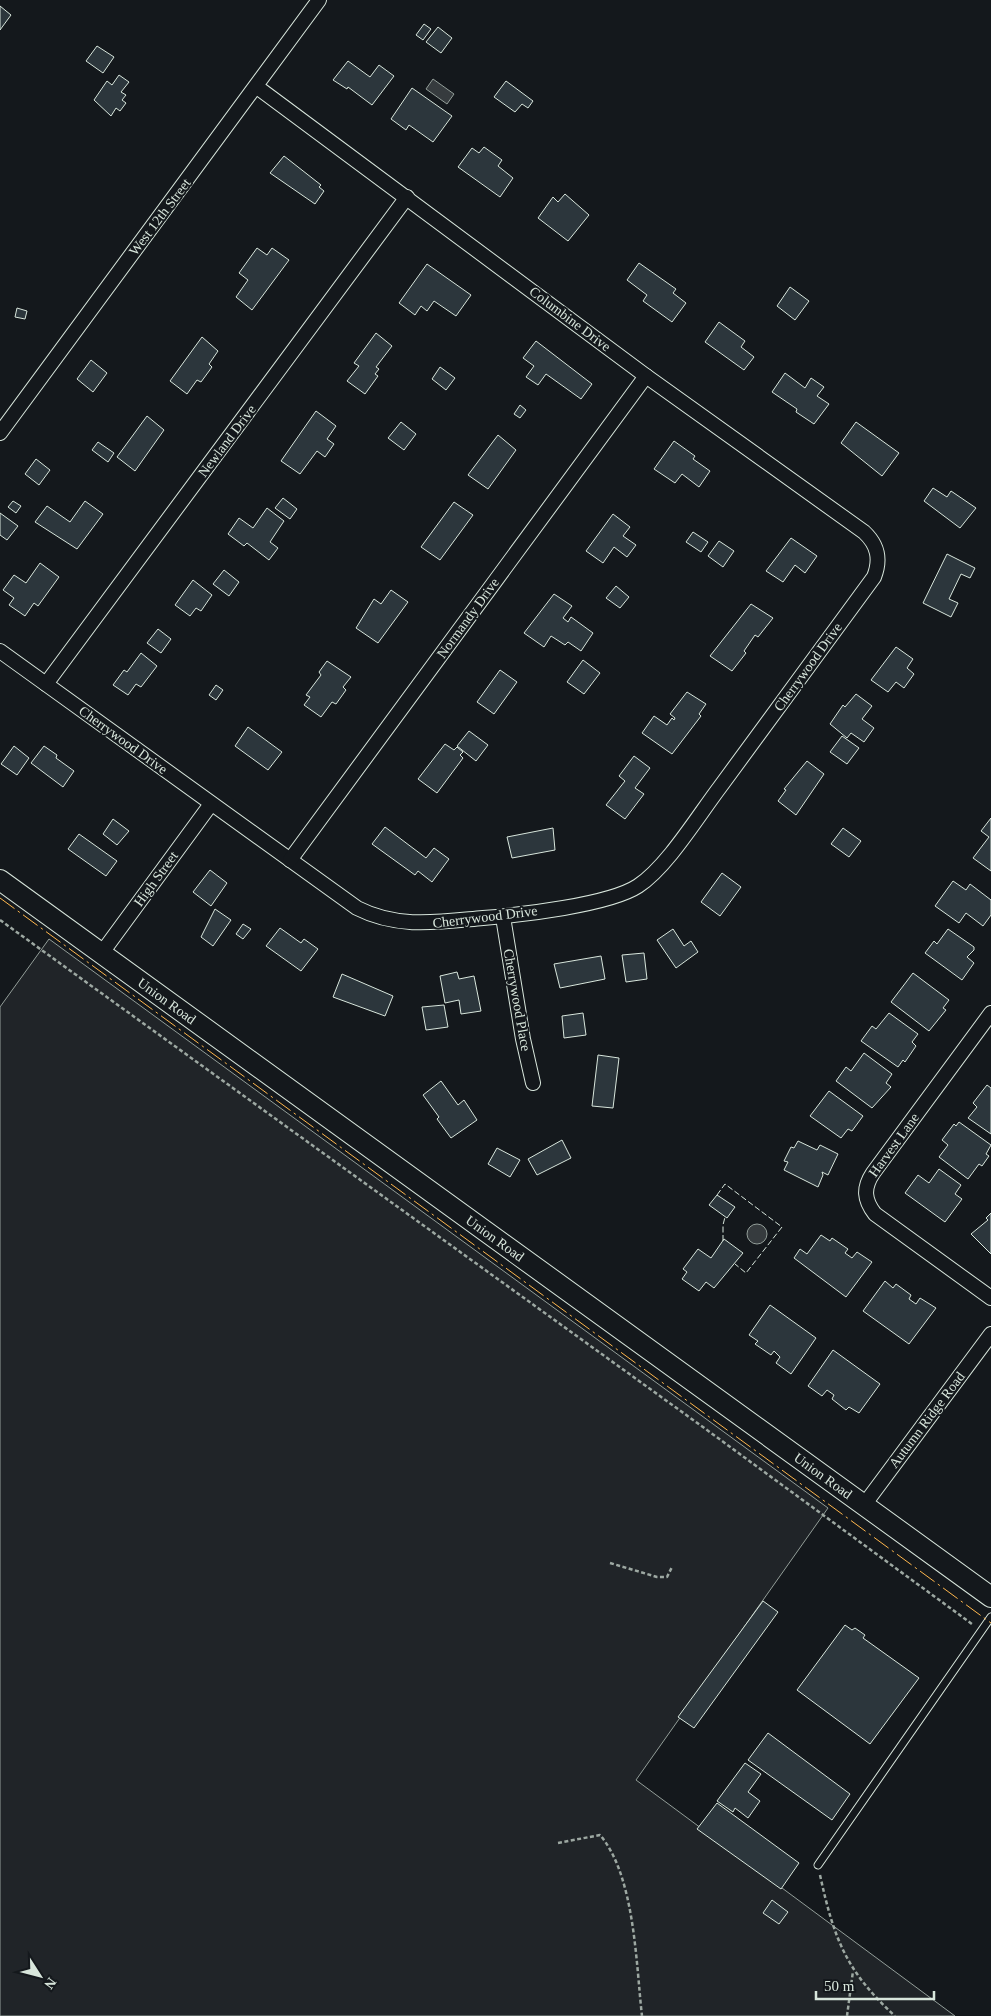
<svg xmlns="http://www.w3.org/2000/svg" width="991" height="2016" font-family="'Times New Roman',serif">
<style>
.green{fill:#202428;stroke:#939e99}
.water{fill:#363b3e;stroke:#939e99}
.building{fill:#2c363c;stroke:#d8e6dc}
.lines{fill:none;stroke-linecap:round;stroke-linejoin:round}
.service-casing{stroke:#d8e6dc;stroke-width:9}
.minor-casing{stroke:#d8e6dc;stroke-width:16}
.secondary-casing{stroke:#d8e6dc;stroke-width:22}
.path{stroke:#9da8a2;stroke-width:2.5;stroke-dasharray:4 2.5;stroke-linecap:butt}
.service{stroke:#14181c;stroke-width:7}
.minor{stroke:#14181c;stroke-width:14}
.secondary{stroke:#14181c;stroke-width:20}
.fence{stroke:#d8e6dc;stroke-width:1;stroke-dasharray:6 2.5;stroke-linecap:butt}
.power{stroke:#ffb74d;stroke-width:1;stroke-dasharray:18 4 2.5 4;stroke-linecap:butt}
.labels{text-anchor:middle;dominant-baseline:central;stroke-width:4;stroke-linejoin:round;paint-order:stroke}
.street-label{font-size:14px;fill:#d8e6dc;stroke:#14181c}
</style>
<rect width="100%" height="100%" fill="#14181c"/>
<!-- green -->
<polygon class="green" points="49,939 828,1508 636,1780 955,2016 0,2016 0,1007"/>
<!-- water -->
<g class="water">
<polygon points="433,79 454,94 447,104 426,89"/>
<circle cx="757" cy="1234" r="10"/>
</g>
<!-- building -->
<g class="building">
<polygon points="0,6 11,15 0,30"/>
<polygon points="424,24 431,29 423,40 416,35"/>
<polygon points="438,27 452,38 441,53 426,42"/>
<polygon points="97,46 114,57 103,73 86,61"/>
<polygon points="348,61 370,77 379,65 394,76 372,105 348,87 347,89 333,80"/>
<polygon points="119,75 129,82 121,92 126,95 122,100 126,103 120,111 116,108 111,116 94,100 107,81 112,85"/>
<polygon points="506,81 533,101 528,108 522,104 515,112 494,97"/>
<polygon points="412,88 452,116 433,142 409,125 406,130 391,119"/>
<polygon points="484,147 502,160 498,166 513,178 500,197 458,167 472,148 479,153"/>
<polygon points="284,156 321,185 319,187 324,191 315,204 270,173"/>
<polygon points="565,194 589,215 568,241 538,218 553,197 558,202"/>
<polygon points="257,248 267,255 272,248 289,260 252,310 236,297 248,280 239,273"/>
<polygon points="639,263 676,289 673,293 686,303 672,322 643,301 647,295 627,280"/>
<polygon points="427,264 471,295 456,316 434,301 427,311 421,306 415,315 399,303"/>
<polygon points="790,287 809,301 795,320 777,306"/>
<polygon points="17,308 27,311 25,319 15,317"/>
<polygon points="719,322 745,341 741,347 754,357 744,370 705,342"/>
<polygon points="376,333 392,346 376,367 379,369 375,374 378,376 365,394 347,381 359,366 354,363"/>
<polygon points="202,337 218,351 209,364 212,367 201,382 197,380 187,394 170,381"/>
<polygon points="536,341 592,384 581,399 546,374 538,385 526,377 534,366 523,358"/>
<polygon points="91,360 107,373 93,392 77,379"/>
<polygon points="440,367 455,378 446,390 432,379"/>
<polygon points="785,373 805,388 811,378 824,387 817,396 829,404 814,424 796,412 797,409 772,392"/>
<polygon points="520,405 526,410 520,418 514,414"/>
<polygon points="316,411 336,426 327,439 334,444 325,457 317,451 300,474 281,461"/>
<polygon points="147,416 164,430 135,471 117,457"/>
<polygon points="401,422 416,434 404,450 388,438"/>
<polygon points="856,422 899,453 882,476 841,443"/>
<polygon points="498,435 516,450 488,489 468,475"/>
<polygon points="674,441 695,456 693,459 710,471 699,487 682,474 675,483 654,469"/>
<polygon points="98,442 114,453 108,462 92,450"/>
<polygon points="36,459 50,470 39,485 25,474"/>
<polygon points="933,488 947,497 951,491 976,508 960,528 924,501"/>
<polygon points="283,498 297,509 290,519 275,508"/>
<polygon points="13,501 21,506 16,513 8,507"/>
<polygon points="85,501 103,514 77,549 35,522 47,506 70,522"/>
<polygon points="454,502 473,515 440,560 421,547"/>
<polygon points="267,508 284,521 270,542 278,548 269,560 247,543 244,546 228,534 239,518 253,528"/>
<polygon points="0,513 18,526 7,540 0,535"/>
<polygon points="613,514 630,527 623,536 636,545 627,557 614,547 603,563 586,551"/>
<polygon points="693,532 708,542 701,552 686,542"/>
<polygon points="791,538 817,556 805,573 795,565 783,582 766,571"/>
<polygon points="719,541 734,551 723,567 708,556"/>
<polygon points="947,554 975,568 970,578 961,574 949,599 958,603 951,617 923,603"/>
<polygon points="40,563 59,577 38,606 34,603 25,616 9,605 14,598 3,590 14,575 26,583"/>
<polygon points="224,570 239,582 229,596 213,584"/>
<polygon points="193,580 212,595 201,611 196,608 190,616 175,605"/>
<polygon points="616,586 629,597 620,608 606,598"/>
<polygon points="391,590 408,602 378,643 356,628 374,599 381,604"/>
<polygon points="554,594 572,606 563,618 568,622 571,617 593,633 581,651 568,642 565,645 551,636 544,647 524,633"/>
<polygon points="751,604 773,618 758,637 755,635 744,651 746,653 732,671 710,656"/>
<polygon points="158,629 171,639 161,653 147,643"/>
<polygon points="896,647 913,659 907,668 914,674 904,688 896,682 888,692 871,680"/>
<polygon points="141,653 157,666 141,687 136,684 128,695 113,685 124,670 127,672"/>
<polygon points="583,660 600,673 584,694 567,682"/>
<polygon points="327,661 351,677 343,687 346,690 336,704 332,702 321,717 304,705 310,697 306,695 321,675 319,672"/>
<polygon points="500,670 517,682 494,714 477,702"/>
<polygon points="216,685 223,690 216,700 209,695"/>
<polygon points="687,692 706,704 699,714 701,716 672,754 642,733 654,716 667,725 672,718 674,720 675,718 670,714"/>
<polygon points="856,694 872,706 862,719 874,728 864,742 851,733 847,738 830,724 843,705 845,707"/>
<polygon points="248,727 282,752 268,770 235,746"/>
<polygon points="469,731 488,745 476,761 457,746"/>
<polygon points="842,736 859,748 847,764 830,752"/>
<polygon points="445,744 454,750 457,747 463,752 460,755 463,758 437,793 418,779"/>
<polygon points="14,746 29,758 17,775 1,764"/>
<polygon points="44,746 57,755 56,758 74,771 63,787 31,763"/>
<polygon points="634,756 650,768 635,788 644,794 625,819 606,805 625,781 619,776"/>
<polygon points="807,761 824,774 796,815 778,801 786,790 784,789"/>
<polygon points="991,818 991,871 973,858 989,837 981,831"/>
<polygon points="113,819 129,831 117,845 103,834"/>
<polygon points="385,827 426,858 434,848 449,859 432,882 418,871 415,875 372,844"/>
<polygon points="553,828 555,850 512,858 507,837"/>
<polygon points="843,828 861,841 849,857 831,844"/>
<polygon points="79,834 117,861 106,876 68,849"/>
<polygon points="210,870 227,883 211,906 193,892"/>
<polygon points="722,873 741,887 720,916 701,902"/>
<polygon points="953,881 966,890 970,884 991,900 991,915 983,926 966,913 959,923 935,906"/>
<polygon points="215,909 231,920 213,946 201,937"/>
<polygon points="243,924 251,929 243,939 236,934"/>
<polygon points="280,928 301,943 304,939 318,949 301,971 266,946"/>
<polygon points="673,929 684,946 691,941 698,952 676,968 657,940"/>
<polygon points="948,929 974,947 974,950 967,957 974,963 962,980 925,953 934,941 937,944"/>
<polygon points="644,953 647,979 626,982 622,955"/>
<polygon points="601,956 605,979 560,988 554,964"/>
<polygon points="457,972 459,979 474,976 481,1011 461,1014 459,1000 445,1003 440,976"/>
<polygon points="913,973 949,1000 943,1008 946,1010 929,1031 891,1002"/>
<polygon points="342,974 393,996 385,1016 333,997"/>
<polygon points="444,1005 448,1027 426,1030 422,1007"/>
<polygon points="583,1013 586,1035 564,1038 562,1016"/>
<polygon points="889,1013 918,1034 912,1042 916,1046 905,1062 903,1060 898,1067 861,1041 872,1026 876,1029"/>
<polygon points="864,1053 892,1074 886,1083 891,1087 872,1108 836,1081 846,1067 851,1071"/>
<polygon points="598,1055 619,1058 613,1108 592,1106"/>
<polygon points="441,1081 458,1105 464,1100 477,1120 451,1138 437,1119 439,1117 423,1095"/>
<polygon points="987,1085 991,1088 991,1134 968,1118 977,1107 973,1103"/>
<polygon points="829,1091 863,1116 852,1131 848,1129 841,1138 810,1116"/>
<polygon points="959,1122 991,1145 986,1154 989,1156 982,1166 979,1164 968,1179 939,1157 948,1145 942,1140 954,1124 956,1126"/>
<polygon points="562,1140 571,1158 537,1175 528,1159"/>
<polygon points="798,1141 817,1150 820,1145 838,1154 828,1175 822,1172 823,1175 818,1187 784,1170 788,1162 784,1161 791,1147 794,1148"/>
<polygon points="497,1148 520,1160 510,1177 488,1164"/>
<polygon points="939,1169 961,1185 955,1194 962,1199 945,1222 905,1193 918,1175 929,1183"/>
<polygon points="717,1195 735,1207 727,1218 709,1205"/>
<polygon points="991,1213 991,1254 971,1234 988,1220 986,1218"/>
<polygon points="821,1235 830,1241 832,1238 848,1249 845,1253 852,1258 857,1252 872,1262 846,1297 794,1258 800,1249 807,1254"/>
<polygon points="724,1239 743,1253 714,1288 706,1282 699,1291 682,1279 687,1272 683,1269 698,1249 711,1258"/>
<polygon points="885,1281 893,1288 896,1284 911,1295 909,1299 916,1304 920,1298 936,1308 909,1344 863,1311"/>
<polygon points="770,1305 816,1338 791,1374 776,1363 780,1357 774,1351 771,1355 755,1344 758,1341 749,1335"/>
<polygon points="833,1350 880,1384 859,1413 849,1407 846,1410 832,1399 834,1395 827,1390 822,1396 808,1386"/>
<polygon points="763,1601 778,1612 694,1728 678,1717"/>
<polygon points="845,1625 852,1630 855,1628 865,1635 863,1638 919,1678 870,1744 797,1690"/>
<polygon points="768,1733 850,1794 832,1820 748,1760"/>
<polygon points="745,1763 761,1774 748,1792 760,1801 748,1818 735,1808 733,1812 717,1801"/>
<polygon points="717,1803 799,1863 781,1889 697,1829"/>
<polygon points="772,1900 788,1912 779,1924 763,1913"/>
</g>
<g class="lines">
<defs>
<polyline id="service" points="818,1865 991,1617"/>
<g id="minor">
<polyline points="0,433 319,0"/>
<path d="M 0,651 L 357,908 C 398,929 439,922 483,918 C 520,915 609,905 638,886 C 667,867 698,816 720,787 C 771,717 823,647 874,577 C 881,559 878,545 864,532 L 646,376 L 257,87"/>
<polyline points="46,684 407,197"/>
<polyline points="290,860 646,376"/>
<polyline points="503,917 523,1039 533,1083"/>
<polyline points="101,954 211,804"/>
<path d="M 991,1013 L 873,1173 C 863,1188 864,1200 875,1214 L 991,1298"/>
<polyline points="864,1505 991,1334"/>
</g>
<g id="secondary">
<path id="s1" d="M 0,880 L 991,1597"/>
</g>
</defs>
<!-- service casing -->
<use href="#service" class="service-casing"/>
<!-- minor casing -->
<use href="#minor" class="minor-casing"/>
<!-- secondary casing -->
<use href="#secondary" class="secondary-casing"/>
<!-- path -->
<g class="path">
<polyline points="0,920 707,1430 972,1624"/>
<polyline points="610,1563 657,1577 667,1577 672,1567"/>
<path d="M 558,1843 L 600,1835 C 635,1876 636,1964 642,2016"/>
<path d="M 820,1875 C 834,1939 846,1971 895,2016"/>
<polyline points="847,2016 853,1971"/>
</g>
<!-- service -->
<use href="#service" class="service"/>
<!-- minor -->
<use href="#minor" class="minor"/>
<!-- secondary -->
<use href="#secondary" class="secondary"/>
<!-- fence -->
<g class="fence">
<polyline points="717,1195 725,1184 782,1227 746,1273 735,1264"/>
<polyline points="723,1241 723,1225 725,1217"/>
</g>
<!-- power -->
<polyline class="power" points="0,898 991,1623"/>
</g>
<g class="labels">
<!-- street labels -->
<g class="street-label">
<text transform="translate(160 217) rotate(-53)">West 12th Street</text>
<text transform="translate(570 319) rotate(37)">Columbine Drive</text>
<text transform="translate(227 441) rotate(-53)">Newland Drive</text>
<text transform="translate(468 618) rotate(-54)">Normandy Drive</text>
<text transform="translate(808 667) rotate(-54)">Cherrywood Drive</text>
<text transform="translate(123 740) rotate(36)">Cherrywood Drive</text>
<text transform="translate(156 879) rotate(-54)">High Street</text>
<text transform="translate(485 917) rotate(-7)">Cherrywood Drive</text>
<text transform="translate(517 1000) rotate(80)">Cherrywood Place</text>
<text stroke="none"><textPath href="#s1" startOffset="206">Union Road</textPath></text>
<text transform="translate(894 1145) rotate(-54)">Harvest Lane</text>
<text stroke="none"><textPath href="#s1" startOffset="611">Union Road</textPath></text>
<text transform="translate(927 1420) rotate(-53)">Autumn Ridge Road</text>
<text stroke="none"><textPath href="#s1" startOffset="1016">Union Road</textPath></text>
</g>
</g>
<!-- north arrow -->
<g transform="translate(40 1976) rotate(126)" stroke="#14181c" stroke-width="4" paint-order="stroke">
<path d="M0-4L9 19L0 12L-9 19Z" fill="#d8e6dc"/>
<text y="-8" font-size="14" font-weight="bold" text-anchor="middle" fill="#d8e6dc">N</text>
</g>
<!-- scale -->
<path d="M816 1991v8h118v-8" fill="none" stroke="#d8e6dc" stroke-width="2.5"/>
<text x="824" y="1991" font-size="15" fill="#d8e6dc" stroke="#14181c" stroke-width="4" paint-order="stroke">50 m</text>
</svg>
